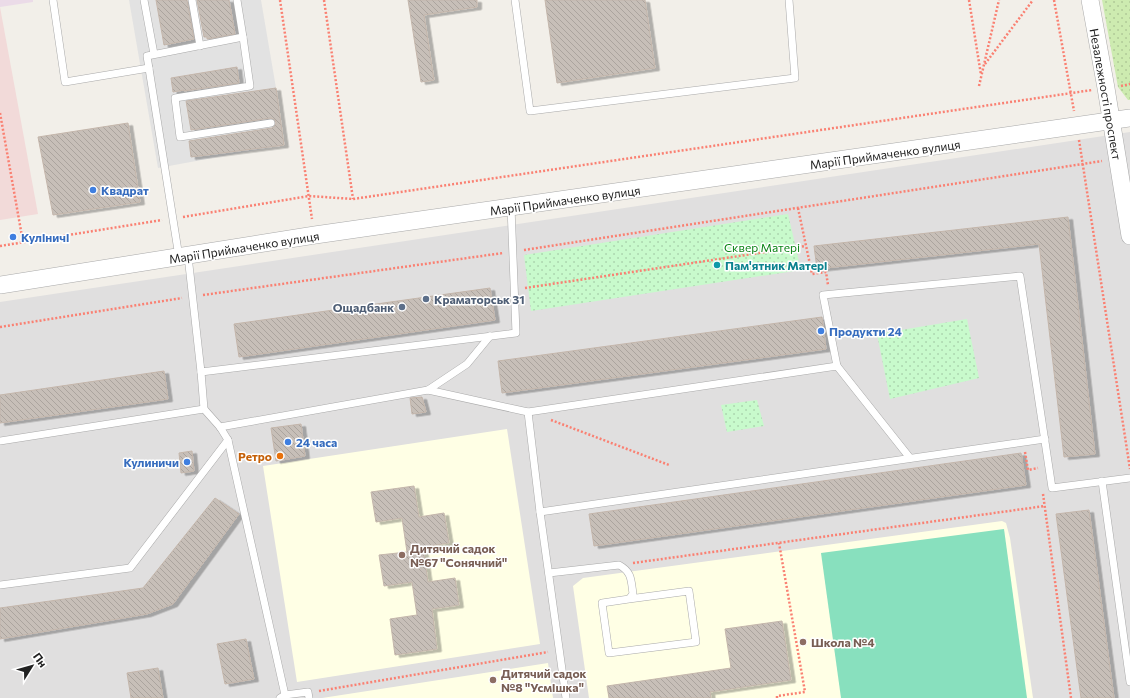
<svg xmlns="http://www.w3.org/2000/svg" width="1130" height="698" font-family="Commissioner,sans-serif">
<style>
.residential{fill:#e0dfdf}
.commercial{fill:#f2dad9}
.industrial{fill:#ebdbe8}
.education{fill:#ffffe5}
.grass{fill:url(#grass-dots)}
.park{fill:url(#park-dots)}
.pitch{fill:#88e0be}
.parking{fill:#e2e2e2}
.building{fill:url(#building-back-hatch);stroke:#c4b6ab;filter:url(#shadow)}
.lines{fill:none;stroke-linecap:round;stroke-linejoin:round}
.service-casing{stroke:#a9a9a9;stroke-width:8}
.tertiary-casing{stroke:#a9a9a9;stroke-width:18}
.path{stroke:#fa8072;stroke-width:2.5;stroke-dasharray:2 2;stroke-linecap:butt}
.service{stroke:#fff;stroke-width:7}
.tertiary{stroke:#fff;stroke-width:17}
.shop-dot{fill:#3f7fe0;stroke:#fff;stroke-width:1.5}
.culture-dot{fill:#0f9aa8;stroke:#fff;stroke-width:1.5}
.service-dot{fill:#5c6f8a;stroke:#fff;stroke-width:1.5}
.food-dot{fill:#e8710a;stroke:#fff;stroke-width:1.5}
.education-dot{fill:#8d6e63;stroke:#fff;stroke-width:1.5}
.labels{text-anchor:middle;dominant-baseline:central;stroke-width:3;stroke-linejoin:round;paint-order:stroke}
.street-label{font-size:12px;fill:#222;stroke:#fff}
.shop-label{font-size:12px;font-weight:bold;fill:#366cbe;stroke:#fff;text-anchor:start}
.park-label{font-size:12px;fill:#0c8416;stroke:#fff}
.culture-label{font-size:12px;font-weight:bold;fill:#0d838f;stroke:#fff;text-anchor:start}
.service-label{font-size:12px;font-weight:bold;fill:#4e5e75;stroke:#fff;text-anchor:start}
.food-label{font-size:12px;font-weight:bold;fill:#c56008;stroke:#fff;text-anchor:end}
.education-label{font-size:12px;font-weight:bold;fill:#785e54;stroke:#fff;text-anchor:start}
</style>
<defs>
<pattern id="grass-dots" width="8" height="8" patternUnits="userSpaceOnUse"><rect width="8" height="8" fill="#cdebb0"/><path d="M2 2h.1M6 6h.1" fill="none" stroke="#b0c997" stroke-width="1.8" stroke-linecap="round"/></pattern>
<pattern id="park-dots" width="8" height="8" patternUnits="userSpaceOnUse"><rect width="8" height="8" fill="#c8facc"/><path d="M2 2h.1M6 6h.1" fill="none" stroke="#acd6af" stroke-width="1.8" stroke-linecap="round"/></pattern>
<pattern id="building-back-hatch" width="6" height="6" patternUnits="userSpaceOnUse"><rect width="6" height="6" fill="#c7bfb8"/><path d="M-1 5l2 2M0 0l6 6M5-1l2 2" fill="none" stroke="#aba49e"/></pattern>
<filter id="shadow"><feDropShadow dx="4.5" dy="2.5" stdDeviation="0" flood-color="#0004"/></filter>
</defs>
<rect width="100%" height="100%" fill="#f2efe9"/>
<!-- residential -->
<polygon class="residential" points="1130,132 1130,698 0,698 0,302"/>
<!-- commercial -->
<polygon class="commercial" points="0,7 38,214 0,220"/>
<!-- industrial -->
<polygon class="industrial" points="0,0 33,0 33,2 0,7"/>
<!-- education -->
<g class="education">
<polygon points="507,429 540,644 297,682 263,466"/>
<polygon points="1002,521 1006,523 1010,538 1033,698 589,698 573,586 583,578"/>
<polygon points="548,663 553,698 322,698"/>
</g>
<!-- grass -->
<polygon class="grass" points="1102,0 1130,0 1130,100 1128,100 1118,87"/>
<!-- park -->
<g class="park">
<polygon points="788,214 801,270 531,311 524,255"/>
<polygon points="967,319 979,378 890,399 877,334"/>
<polygon points="757,400 764,426 727,432 721,405"/>
</g>
<!-- pitch -->
<polygon class="pitch" points="1004,529 1027,698 841,698 821,553"/>
<!-- parking -->
<polygon class="parking" points="129,0 261,0 276,88 284,145 158,168"/>
<!-- building -->
<g class="building">
<polygon points="156,0 187,0 194,39 164,45"/>
<polygon points="197,0 229,0 235,34 207,39 207,37 204,37"/>
<polygon points="408,0 477,0 477,7 424,15 434,80 421,82"/>
<polygon points="545,0 645,0 655,68 557,83"/>
<polygon points="237,67 239,83 184,91 184,90 173,92 171,78"/>
<polygon points="276,88 284,145 191,157 189,141 272,128 274,127 276,123 275,120 270,118 191,130 186,101"/>
<polygon points="128,123 140,202 53,215 38,137"/>
<polygon points="1068,217 1095,454 1064,457 1039,244 817,269 814,246"/>
<polygon points="490,288 495,320 239,357 234,324"/>
<polygon points="822,317 826,349 502,393 498,361"/>
<polygon points="164,371 168,399 0,423 0,395"/>
<polygon points="422,397 426,412 412,414 410,398"/>
<polygon points="301,424 305,456 276,461 271,428"/>
<polygon points="192,451 194,471 181,473 179,453"/>
<polygon points="1021,453 1026,485 594,546 589,514"/>
<polygon points="414,486 419,517 444,513 449,543 423,547 428,582 455,578 459,605 432,609 437,649 395,655 390,619 417,615 412,582 384,586 379,555 407,552 402,518 376,522 371,492"/>
<polygon points="215,498 239,514 173,604 147,614 0,639 0,608 143,588"/>
<polygon points="1089,510 1114,698 1081,698 1056,514"/>
<polygon points="782,621 791,680 710,692 711,698 609,698 607,686 731,668 725,629"/>
<polygon points="246,639 254,679 225,684 217,644"/>
<polygon points="158,668 163,698 131,698 127,673"/>
</g>
<g class="lines">
<defs>
<g id="service">
<polyline points="53,0 65,82 149,68"/>
<polyline points="144,0 154,54"/>
<polyline points="192,0 200,46"/>
<polyline points="515,0 530,111 795,78 789,0"/>
<polyline points="243,37 250,86 175,98 180,137 271,123"/>
<polyline points="188,256 201,372 516,333 511,207"/>
<polyline points="179,257 147,56 243,37 237,0"/>
<polyline points="837,366 823,295 1020,276 1052,488 1130,478"/>
<polyline points="428,390 467,364 490,336"/>
<polyline points="528,412 837,366 910,458"/>
<polyline points="220,427 428,390 528,412 540,512 566,698"/>
<polyline points="228,440 285,695"/>
<polyline points="0,441 204,409"/>
<polyline points="1102,481 1130,682"/>
<polyline points="540,512 1045,439"/>
<path d="M 549,573 L 619,565 C 632,572 631,580 633,594 L 629,599 L 602,603 L 609,653 L 696,642 L 689,591 L 629,599"/>
<polyline points="0,585 130,568 228,440 220,427 204,409 201,372"/>
<polyline points="280,698 285,695 308,692 309,698"/>
</g>
<g id="tertiary">
<polyline points="1090,0 1106,88 1130,236"/>
<polyline points="0,285 315,235 1130,118"/>
</g>
</defs>
<!-- service casing -->
<use href="#service" class="service-casing"/>
<!-- tertiary casing -->
<use href="#tertiary" class="tertiary-casing"/>
<!-- path -->
<g class="path">
<polyline points="280,0 312,219"/>
<polyline points="324,0 353,199"/>
<polyline points="969,0 981,75"/>
<polyline points="1054,0 1074,111"/>
<polyline points="985,64 1033,0"/>
<polyline points="979,86 999,0"/>
<polyline points="1121,86 1130,84"/>
<polyline points="0,113 23,242"/>
<polyline points="1079,140 1130,469"/>
<polyline points="798,208 812,274 826,272 828,285"/>
<polyline points="183,217 309,196 353,199 1092,90"/>
<polyline points="0,246 162,220"/>
<polyline points="524,250 1102,161"/>
<polyline points="525,288 806,246"/>
<polyline points="203,295 503,253"/>
<polyline points="0,327 182,298"/>
<polyline points="551,420 669,465"/>
<polyline points="1025,452 1028,470 1038,468"/>
<polyline points="1043,494 1071,698"/>
<polyline points="633,563 1045,506"/>
<polyline points="319,691 548,652"/>
<polyline points="777,698 777,696 805,692 779,543"/>
</g>
<!-- service -->
<use href="#service" class="service"/>
<!-- tertiary -->
<use href="#tertiary" class="tertiary"/>
</g>
<!-- markers -->
<g class="shop-dot">
<circle cx="93" cy="190" r="4"/>
<circle cx="13" cy="237" r="4"/>
<circle cx="821" cy="331" r="4"/>
<circle cx="288" cy="442" r="4"/>
<circle cx="187" cy="462" r="4"/>
</g>
<circle class="culture-dot" cx="717" cy="265" r="4"/>
<g class="service-dot">
<circle cx="426" cy="299" r="4"/>
<circle cx="402" cy="307" r="4"/>
</g>
<circle class="food-dot" cx="280" cy="456" r="4"/>
<g class="education-dot">
<circle cx="402" cy="555" r="4"/>
<circle cx="803" cy="642" r="4"/>
<circle cx="493" cy="680" r="4"/>
</g>
<g class="labels">
<!-- street labels -->
<g class="street-label">
<text transform="translate(1106 94) rotate(80)">Незалежності проспект</text>
<text transform="translate(885 154) rotate(-8)">Марії Приймаченко вулиця</text>
<text transform="translate(565 200) rotate(-8)">Марії Приймаченко вулиця</text>
<text transform="translate(244 247) rotate(-9)">Марії Приймаченко вулиця</text>
</g>
<!-- shop labels -->
<g class="shop-label">
<text x="101" y="190">Квадрат</text>
<text x="21" y="237">Куліничі</text>
<text x="829" y="331">Продукти 24</text>
<text x="296" y="442">24 часа</text>
<text x="179" y="462" text-anchor="end">Кулиничи</text>
</g>
<!-- park labels -->
<g class="park-label">
<text x="762" y="247">Сквер Матері</text>
</g>
<!-- culture labels -->
<g class="culture-label">
<text x="725" y="265">Пам'ятник Матері</text>
</g>
<!-- service labels -->
<g class="service-label">
<text x="434" y="299">Краматорськ 31</text>
<text x="394" y="307" text-anchor="end">Ощадбанк</text>
</g>
<!-- food labels -->
<g class="food-label">
<text x="272" y="456">Ретро</text>
</g>
<!-- education labels -->
<g class="education-label">
<text x="410" y="548">Дитячий садок<tspan x="410" dy="14">№67 "Сонячний"</tspan></text>
<text x="811" y="642">Школа №4</text>
<text x="501" y="673">Дитячий садок<tspan x="501" dy="14">№8 "Усмішка"</tspan></text>
</g>
</g>
<!-- north arrow -->
<g transform="translate(32 666) rotate(53)" stroke="#ffffff" stroke-width="3" paint-order="stroke">
<path d="M0-3L7 15L0 10L-7 15Z" fill="#222222"/>
<text y="-6" font-size="11" font-weight="bold" text-anchor="middle" fill="#222222">Пн</text>
</g>
</svg>
